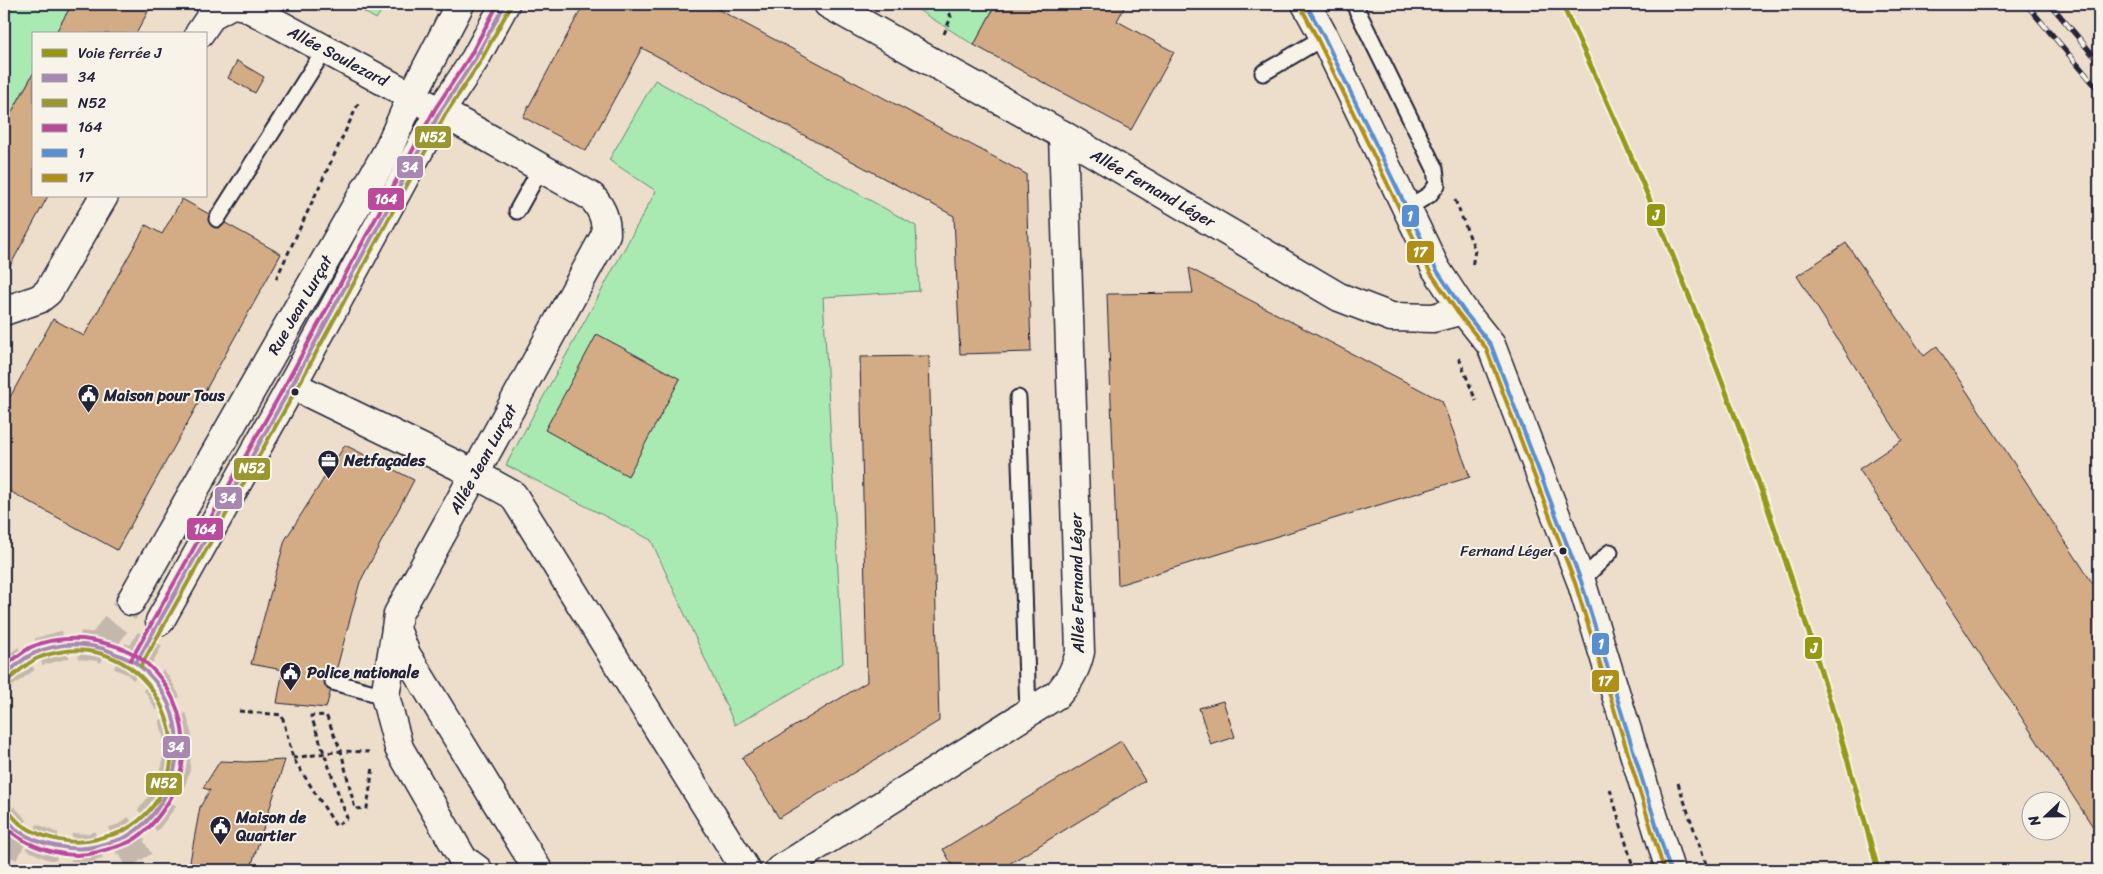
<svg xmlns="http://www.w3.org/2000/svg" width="2103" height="874" font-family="Sriracha,sans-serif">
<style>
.green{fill:#a9eab3;stroke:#668677}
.building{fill:#d3ac85;stroke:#22223b}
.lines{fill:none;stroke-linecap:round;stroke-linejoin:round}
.street-tunnel{stroke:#c4b8ad;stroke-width:28;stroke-dasharray:28 14;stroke-linecap:butt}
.secondary-tunnel{stroke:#c4b8ad;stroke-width:28;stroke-dasharray:28 14;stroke-linecap:butt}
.lane-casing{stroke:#22223b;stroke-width:19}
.street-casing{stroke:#22223b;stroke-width:31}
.secondary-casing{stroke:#22223b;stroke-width:31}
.path{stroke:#22223b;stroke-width:3;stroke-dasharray:5 4;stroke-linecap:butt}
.lane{stroke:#f7f3e8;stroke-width:15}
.street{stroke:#f7f3e8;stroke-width:28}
.secondary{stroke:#f7f3e8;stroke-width:28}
.rail-casing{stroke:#22223b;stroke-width:5.5}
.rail{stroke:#f7f3e8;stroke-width:4;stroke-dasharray:11;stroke-linecap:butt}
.bus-1-casing{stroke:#f7f3e8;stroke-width:8}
.bus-2-casing{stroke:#f7f3e8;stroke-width:8}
.bus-3-casing{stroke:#f7f3e8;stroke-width:8}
.bus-4-casing{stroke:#f7f3e8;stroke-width:8}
.bus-5-casing{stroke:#f7f3e8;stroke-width:8}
.bus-1{stroke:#a888b0;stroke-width:4}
.bus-2{stroke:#9a972f;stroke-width:4}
.bus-3{stroke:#bb4a9d;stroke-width:4}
.bus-4{stroke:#588fd2;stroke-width:4}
.bus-5{stroke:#b08f19;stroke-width:4}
.rail-1-casing{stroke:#f7f3e8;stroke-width:9}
.rail-1{stroke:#959912;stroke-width:5}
.bus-dot{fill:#22223b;stroke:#f7f3e8;stroke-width:2}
.labels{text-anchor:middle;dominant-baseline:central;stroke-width:4;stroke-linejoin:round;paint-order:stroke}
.bus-label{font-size:15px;fill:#22223b;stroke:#f7f3e8;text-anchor:end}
.street-label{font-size:16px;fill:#22223b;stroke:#f7f3e8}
.poi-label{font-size:16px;font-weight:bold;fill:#22223b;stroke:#f7f3e8;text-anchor:start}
.line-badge{stroke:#f7f3e8;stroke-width:2}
.badge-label{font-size:14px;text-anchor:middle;font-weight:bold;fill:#fff}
</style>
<rect width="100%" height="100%" fill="#ecdeca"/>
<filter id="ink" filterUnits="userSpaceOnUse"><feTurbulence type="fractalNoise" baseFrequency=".02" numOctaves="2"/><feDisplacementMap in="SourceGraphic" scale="10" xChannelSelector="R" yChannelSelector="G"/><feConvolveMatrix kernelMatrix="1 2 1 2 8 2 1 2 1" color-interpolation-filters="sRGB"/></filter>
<g filter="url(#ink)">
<!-- green -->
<g class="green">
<polygon points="4,4 72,4 55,34 34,34 34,72 4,126"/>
<polygon points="351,4 386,4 376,19"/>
<polygon points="909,4 996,4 974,45"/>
<polygon points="655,80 916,226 919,291 823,297 843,663 735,725 651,540 506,465 656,191 609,160"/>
</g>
<!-- building -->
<g class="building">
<polygon points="72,4 152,4 136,34 55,34"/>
<polygon points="584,4 708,4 1026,174 1031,352 960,354 954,216 642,48 586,151 523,117"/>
<polygon points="996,4 1126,4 1117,21 1174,52 1131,130 974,45"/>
<polygon points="237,61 264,77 255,93 228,78"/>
<polygon points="34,72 34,196 48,196 4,277 4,126"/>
<polygon points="182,199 281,254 117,550 4,488 4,408 53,319 84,336 146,225 162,234"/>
<polygon points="1846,243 1924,356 1937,346 2099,593 2099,836 1859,469 1902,440 1797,276"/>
<polygon points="1189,268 1442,401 1470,477 1118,585 1107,294 1193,293"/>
<polygon points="597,334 680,379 628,476 545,430"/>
<polygon points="929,356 939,721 779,818 742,758 867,682 860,357"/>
<polygon points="345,445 414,480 360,582 326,708 277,703 283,670 251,664 285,540"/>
<polygon points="1223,701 1235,737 1211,745 1199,708"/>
<polygon points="1121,741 1145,781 999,870 955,870 943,849"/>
<polygon points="285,760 250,870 201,870 189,867 200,807 210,790 203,788 220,761 246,762"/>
</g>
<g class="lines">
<!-- street-tunnel -->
<polyline class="street-tunnel" points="4,853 17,830"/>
<!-- secondary-tunnel -->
<g class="secondary-tunnel">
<polyline points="100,647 131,601"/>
<polyline points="136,663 160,621"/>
<polyline points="4,675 34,653 67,644 100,647 136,663 157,684 171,709 178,738 176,768 167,795 149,819 125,837 89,848 52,846 17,830 4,816"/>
<polyline points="125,837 145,870"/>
</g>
<defs>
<g id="lane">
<polyline points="1354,4 1435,169 1437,185 1429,195 1407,208"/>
<polyline points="1263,73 1324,37"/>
<polyline points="517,211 541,168"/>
<polyline points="217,219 325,49"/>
<polyline points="1018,398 1028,714"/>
<polyline points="1581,581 1610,552"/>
<polyline points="333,682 385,696"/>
</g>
<g id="street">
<path d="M 234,4 L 245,6 L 485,136 L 592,197 C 602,209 606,218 606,234 L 398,614 L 396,629 L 406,654 L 538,870"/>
<polyline points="828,4 1063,135 1339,297 1391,317 1433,318 1463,310"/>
<polyline points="199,34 212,15 232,4"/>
<polyline points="4,311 39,299 48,292 104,196"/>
<polyline points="292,385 475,474 513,495 746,870"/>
<polyline points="396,629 385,696 399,748 463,859 478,870"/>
<path d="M 779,870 L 1058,694 C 1070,680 1076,669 1080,652 L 1063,135"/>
</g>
<g id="secondary">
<polyline points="1306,4 1324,37 1436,269 1463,310 1491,345 1581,581 1670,870"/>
<polyline points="131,601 387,152 412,96 460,4"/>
<polyline points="160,621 292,385 440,112 475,59 505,4"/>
</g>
</defs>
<!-- lane casing -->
<use href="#lane" class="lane-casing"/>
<!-- street casing -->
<use href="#street" class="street-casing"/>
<!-- secondary casing -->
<use href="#secondary" class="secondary-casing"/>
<!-- path -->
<g class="path">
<polyline points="944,34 951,17 946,4"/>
<polyline points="1455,200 1475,250 1472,267"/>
<polyline points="276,279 359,102"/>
<polyline points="1459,358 1476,401"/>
<polyline points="239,711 282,715 293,758 336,826 347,818 311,716 326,715 341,751 355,809 367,808 373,767"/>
<polyline points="293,758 341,751 369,752"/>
<polyline points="1678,783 1708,870"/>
<polyline points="1610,789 1634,870"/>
</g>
<!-- lane -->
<use href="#lane" class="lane"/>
<!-- street -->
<use href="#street" class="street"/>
<!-- secondary -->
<use href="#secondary" class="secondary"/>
<defs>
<g id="rail">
<polyline points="2026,4 2099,90"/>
<polyline points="2050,4 2099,62"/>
</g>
</defs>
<!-- rail casing -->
<use href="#rail" class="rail-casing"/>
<!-- rail -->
<use href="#rail" class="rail"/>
<defs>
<g id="bus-1">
<polyline points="136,663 292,385 440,112 475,59 505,4"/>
<path d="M 4,675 C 14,668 24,657 35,653 C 59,642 88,642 112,652 C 120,656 130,659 136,663 C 195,706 189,801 126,837 C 117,841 106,843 97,846 C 74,853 36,844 17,830 C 12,826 8,820 4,816"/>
</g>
<g id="bus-2">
<polyline points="141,666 297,388 445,115 480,62 510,7"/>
<path d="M 8,680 C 17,673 28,662 38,658 C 154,614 224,775 123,831 C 115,835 105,836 97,839 C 73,846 43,839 22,825 C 17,822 13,816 9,812"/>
</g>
<g id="bus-3">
<polyline points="131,660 287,382 435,109 470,56 498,4"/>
<path d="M 4,667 C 12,661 22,652 31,647 C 47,640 66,638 83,639 C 101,641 125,647 140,658 C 187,693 198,764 163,810 C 154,823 141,837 127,843 C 118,847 107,849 98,852 C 68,861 24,847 4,825"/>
</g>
<polyline id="bus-4" points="1306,4 1324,37 1436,269 1463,310 1491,345 1581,581 1670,870"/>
<polyline id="bus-5" points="1301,7 1318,40 1430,272 1458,313 1486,348 1575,583 1664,870"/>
</defs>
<!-- bus-1 casing -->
<use href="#bus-1" class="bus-1-casing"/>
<!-- bus-2 casing -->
<use href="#bus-2" class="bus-2-casing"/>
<!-- bus-3 casing -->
<use href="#bus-3" class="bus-3-casing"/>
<!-- bus-4 casing -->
<use href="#bus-4" class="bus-4-casing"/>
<!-- bus-5 casing -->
<use href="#bus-5" class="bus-5-casing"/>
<!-- bus-1 -->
<use href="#bus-1" class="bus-1"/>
<!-- bus-2 -->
<use href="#bus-2" class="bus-2"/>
<!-- bus-3 -->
<use href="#bus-3" class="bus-3"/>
<!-- bus-4 -->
<use href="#bus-4" class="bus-4"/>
<!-- bus-5 -->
<use href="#bus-5" class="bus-5"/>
<defs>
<path id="rail-1" d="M 1562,4 C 1694,282 1799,573 1878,870"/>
</defs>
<!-- rail-1 casing -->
<use href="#rail-1" class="rail-1-casing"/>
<!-- rail-1 -->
<use href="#rail-1" class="rail-1"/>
</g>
</g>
<!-- icons -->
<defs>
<symbol id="civic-pin" viewBox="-11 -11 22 30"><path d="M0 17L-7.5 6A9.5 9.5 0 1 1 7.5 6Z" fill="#22223b" stroke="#f7f3e8"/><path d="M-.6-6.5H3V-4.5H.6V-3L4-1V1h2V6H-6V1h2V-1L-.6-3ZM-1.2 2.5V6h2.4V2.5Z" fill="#fff"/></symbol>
<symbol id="office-pin" viewBox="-11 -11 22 30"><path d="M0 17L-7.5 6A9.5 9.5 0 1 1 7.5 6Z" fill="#22223b" stroke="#f7f3e8"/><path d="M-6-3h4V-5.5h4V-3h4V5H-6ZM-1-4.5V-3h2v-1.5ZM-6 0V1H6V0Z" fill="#fff"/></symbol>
</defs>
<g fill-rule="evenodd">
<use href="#civic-pin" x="76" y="382" width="25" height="34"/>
<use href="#office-pin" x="316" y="448" width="25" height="34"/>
<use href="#civic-pin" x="278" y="660" width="25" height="34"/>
<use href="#civic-pin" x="208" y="814" width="25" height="34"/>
</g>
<!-- markers -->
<g class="bus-dot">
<circle cx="295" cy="392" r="4.5"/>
<circle cx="1563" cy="551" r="4.5"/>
</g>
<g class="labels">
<!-- bus labels -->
<g class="bus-label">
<text x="1554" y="551">Fernand Léger</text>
</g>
<!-- street labels -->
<g class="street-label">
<text transform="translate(338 56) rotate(28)">Allée Soulezard</text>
<text transform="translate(1153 188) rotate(30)">Allée Fernand Léger</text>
<text transform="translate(300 305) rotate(-60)">Rue Jean Lurçat</text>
<text transform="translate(483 459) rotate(-61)">Allée Jean Lurçat</text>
<text transform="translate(1077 583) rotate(-91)">Allée Fernand Léger</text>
</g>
<!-- poi labels -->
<g class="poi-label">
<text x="104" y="395">Maison pour Tous</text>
<text x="344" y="460">Netfaçades</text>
<text x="307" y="672">Police nationale</text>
<text x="236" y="817">Maison de<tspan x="236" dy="18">Quartier</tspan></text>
</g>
</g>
<g class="line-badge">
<rect x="414" y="125" width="38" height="24" rx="5" fill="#9a972f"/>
<rect x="396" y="155" width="28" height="24" rx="5" fill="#a888b0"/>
<rect x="367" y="187" width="38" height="24" rx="5" fill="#bb4a9d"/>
<rect x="1646" y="203" width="20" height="24" rx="5" fill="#959912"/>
<rect x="1401" y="204" width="19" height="24" rx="5" fill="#588fd2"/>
<rect x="1406" y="240" width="29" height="24" rx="5" fill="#b08f19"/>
<rect x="233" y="457" width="38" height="24" rx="5" fill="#9a972f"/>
<rect x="214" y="486" width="29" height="24" rx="5" fill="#a888b0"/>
<rect x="186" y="517" width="38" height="24" rx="5" fill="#bb4a9d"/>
<rect x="1591" y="632" width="19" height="24" rx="5" fill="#588fd2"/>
<rect x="1804" y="636" width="19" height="24" rx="5" fill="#959912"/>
<rect x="1591" y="669" width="29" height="24" rx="5" fill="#b08f19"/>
<rect x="162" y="735" width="29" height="24" rx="5" fill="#a888b0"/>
<rect x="145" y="772" width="38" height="24" rx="5" fill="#9a972f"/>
</g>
<g class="badge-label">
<text x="433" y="142">N52</text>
<text x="410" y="172">34</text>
<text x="386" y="204">164</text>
<text x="1656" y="220">J</text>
<text x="1410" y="221">1</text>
<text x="1420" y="257">17</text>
<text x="252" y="473">N52</text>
<text x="228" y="503">34</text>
<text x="205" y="534">164</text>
<text x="1601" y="649">1</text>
<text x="1814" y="653">J</text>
<text x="1605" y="686">17</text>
<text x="176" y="752">34</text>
<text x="164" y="788">N52</text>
</g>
<!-- margin -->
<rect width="2103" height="874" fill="none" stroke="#f7f3e8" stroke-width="20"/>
<rect x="10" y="10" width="2083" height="854" fill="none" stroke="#22223b" stroke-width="2" filter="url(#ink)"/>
<!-- legend -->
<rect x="32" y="32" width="175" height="165" fill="#f7f3e8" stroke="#a29fa3"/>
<rect x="42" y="49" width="25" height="8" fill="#959912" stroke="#a29fa3"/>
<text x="78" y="58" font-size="15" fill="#22223b">Voie ferrée J</text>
<rect x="42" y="74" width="25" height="8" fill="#a888b0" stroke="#a29fa3"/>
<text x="78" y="82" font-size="15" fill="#22223b">34</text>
<rect x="42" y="99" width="25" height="8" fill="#9a972f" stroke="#a29fa3"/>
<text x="78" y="108" font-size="15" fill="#22223b">N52</text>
<rect x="42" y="124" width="25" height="8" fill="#bb4a9d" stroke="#a29fa3"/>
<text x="78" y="132" font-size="15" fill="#22223b">164</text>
<rect x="42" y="149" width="25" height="8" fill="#588fd2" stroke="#a29fa3"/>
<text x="78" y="158" font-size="15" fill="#22223b">1</text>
<rect x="42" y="174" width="25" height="8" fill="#b08f19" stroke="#a29fa3"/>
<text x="78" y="182" font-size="15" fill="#22223b">17</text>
<!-- north arrow -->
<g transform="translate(2046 816) rotate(248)"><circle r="24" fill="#f7f3e8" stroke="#a29fa3"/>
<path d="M0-4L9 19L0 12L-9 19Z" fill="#22223b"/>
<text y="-8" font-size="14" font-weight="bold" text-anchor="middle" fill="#22223b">N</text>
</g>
</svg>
